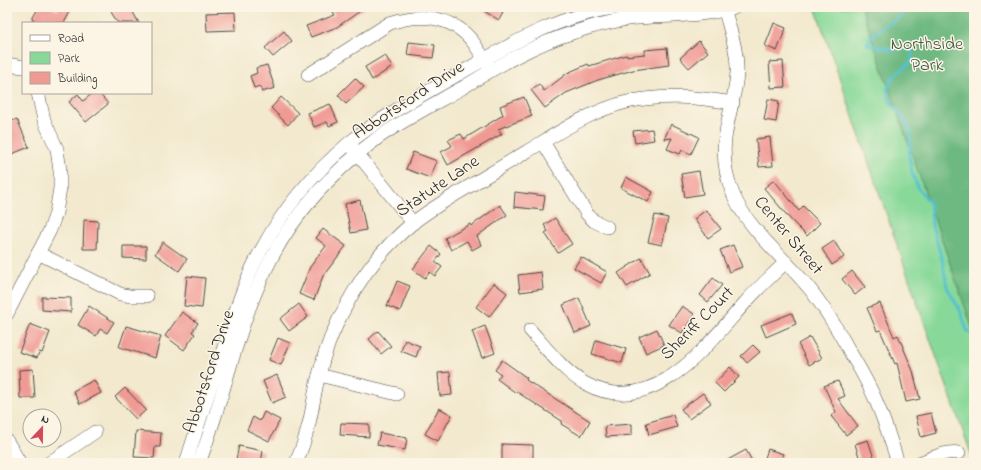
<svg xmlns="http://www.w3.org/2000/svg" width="981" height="470" font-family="'Indie Flower',sans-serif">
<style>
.green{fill:#88d999;stroke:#5a8262}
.forest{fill:#6eb981;stroke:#4c7256}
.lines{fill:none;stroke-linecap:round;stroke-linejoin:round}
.stream{stroke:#54c1cc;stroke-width:3}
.building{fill:#f09a94}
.minor-casing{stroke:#494843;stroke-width:14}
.minor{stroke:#fff;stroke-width:13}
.labels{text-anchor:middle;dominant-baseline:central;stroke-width:3;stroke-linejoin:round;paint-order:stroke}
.park-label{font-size:18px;fill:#425646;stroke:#fcf5e5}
.street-label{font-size:18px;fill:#2b2b2b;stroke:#fcf5e5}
</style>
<rect width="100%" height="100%" fill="#fcf5e5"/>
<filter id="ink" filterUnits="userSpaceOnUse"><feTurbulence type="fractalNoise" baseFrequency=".025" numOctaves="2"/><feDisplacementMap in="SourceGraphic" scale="8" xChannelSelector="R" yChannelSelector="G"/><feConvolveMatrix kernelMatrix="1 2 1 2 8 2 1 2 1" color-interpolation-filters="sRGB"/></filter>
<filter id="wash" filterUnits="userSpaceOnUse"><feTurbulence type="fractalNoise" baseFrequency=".012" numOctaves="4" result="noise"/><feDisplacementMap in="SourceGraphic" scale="16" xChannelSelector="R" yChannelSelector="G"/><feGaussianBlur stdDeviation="0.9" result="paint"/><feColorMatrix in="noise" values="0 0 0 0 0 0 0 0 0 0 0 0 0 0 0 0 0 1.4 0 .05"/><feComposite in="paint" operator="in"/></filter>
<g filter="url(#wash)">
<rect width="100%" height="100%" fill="#f2e9ce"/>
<!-- green -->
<polygon class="green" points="815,7 974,7 974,462 920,311"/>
<!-- forest -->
<polygon class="forest" points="861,7 974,7 974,333"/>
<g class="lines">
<!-- stream -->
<path class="stream" d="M 908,7 C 906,11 903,15 900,17 C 888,25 873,30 867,44 L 892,50 L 904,48 L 912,52 L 912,61 L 894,76 L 887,89 L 890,101 L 904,119 L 911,133 L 909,155 L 912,173 L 918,188 L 930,203 L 932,225 L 943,263 L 947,287 L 961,312 L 967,330 L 974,336"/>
</g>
<g id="blocks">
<!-- building -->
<g class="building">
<polygon points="39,7 52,7 57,10 59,7 66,7 71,10 64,23 39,23 32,19"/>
<polygon points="119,7 130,7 139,23 118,23 111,12"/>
<polygon points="336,7 366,7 337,27 311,37 306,26 335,15 331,10"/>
<polygon points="477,7 501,7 505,9 499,20"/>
<polygon points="235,12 236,30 207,31 206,13"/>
<polygon points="774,23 786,28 777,51 765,46"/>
<polygon points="284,31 292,41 273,57 265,48"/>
<polygon points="699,41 708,52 689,68 680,58"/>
<polygon points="409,42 435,45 433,58 407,55"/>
<polygon points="667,48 669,65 633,70 598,80 566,93 545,108 531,90 539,84 544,91 565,75 565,74 588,64 589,66 626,55 626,56 645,54 645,50"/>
<polygon points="385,55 392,67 372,80 365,67"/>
<polygon points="783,61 785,87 771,88 769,62"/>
<polygon points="267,65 275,88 262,92 260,86 254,88 250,76 257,73 256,68"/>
<polygon points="355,78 364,87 346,104 338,95"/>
<polygon points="93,93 99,93 108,104 86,122 69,102 78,94 83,101"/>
<polygon points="281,97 298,113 288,125 271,108"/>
<polygon points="524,97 532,116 498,129 502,134 448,165 441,152 452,146 448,140 461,134 464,139 503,115 500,106"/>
<polygon points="768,99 779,101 776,122 764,120"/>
<polygon points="330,104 338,122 329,126 327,122 314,127 308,113"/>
<polygon points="17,119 29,147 7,156 7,123"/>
<polygon points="671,124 699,137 691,154 682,150 680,154 667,149 672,138 664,139"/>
<polygon points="652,129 654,140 635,143 633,131"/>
<polygon points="770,137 773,166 759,167 756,139"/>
<polygon points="413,152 437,161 430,178 406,169"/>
<polygon points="699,171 703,194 685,197 681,174"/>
<polygon points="626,177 653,192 648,202 621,188"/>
<polygon points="774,180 799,211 803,206 820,223 807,236 791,220 764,188"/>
<polygon points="515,192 545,196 543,210 514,207"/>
<polygon points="360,200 366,230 351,233 345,204"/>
<polygon points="500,205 507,215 477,236 481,245 472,250 467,241 451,250 445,238 470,224 471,226"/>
<polygon points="706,210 721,229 708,238 694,219"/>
<polygon points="655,215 668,218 662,245 648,242"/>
<polygon points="555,218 572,244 558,253 545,233 548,231 544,225"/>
<polygon points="84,220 98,221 97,249 83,249"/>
<polygon points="323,229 346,246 323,276 314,300 299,294 310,267 326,246 316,238"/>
<polygon points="834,241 844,257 832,265 822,249"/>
<polygon points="163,242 187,259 179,271 155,254"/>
<polygon points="733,245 742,267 729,272 720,250"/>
<polygon points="123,246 146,246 146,259 123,258"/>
<polygon points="431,246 441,254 435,262 442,267 435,276 430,272 425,278 413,269"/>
<polygon points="581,257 607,272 601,283 574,268"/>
<polygon points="641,258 650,273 627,287 618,273"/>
<polygon points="852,271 865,287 855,295 842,279"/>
<polygon points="541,272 543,289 520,292 518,275"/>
<polygon points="187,276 205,278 202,308 184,306"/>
<polygon points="713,278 722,285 708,302 700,295"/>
<polygon points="397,281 410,286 400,311 387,306"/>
<polygon points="494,283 507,293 489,317 476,307"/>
<polygon points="42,297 71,298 71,312 42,310"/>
<polygon points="579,298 591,326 575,333 563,305"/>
<polygon points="880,303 894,337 898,335 913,371 920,399 906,402 897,363 895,364 880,330 877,331 867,308"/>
<polygon points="299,304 308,317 289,331 280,319"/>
<polygon points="89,306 114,322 107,333 100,329 96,336 78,325"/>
<polygon points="682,306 694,314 682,333 669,325"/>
<polygon points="182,312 198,323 192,332 195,334 184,350 165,336"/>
<polygon points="792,313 796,324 766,337 761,325"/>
<polygon points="30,324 50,332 42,353 39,352 37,358 19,352"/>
<polygon points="126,326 161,336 155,358 119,347"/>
<polygon points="485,326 495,353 482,358 472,331"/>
<polygon points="657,329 664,345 646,353 639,337"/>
<polygon points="378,331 391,346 381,354 369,339"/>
<polygon points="810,337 822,358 809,365 798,344"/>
<polygon points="278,338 290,343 281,365 269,360"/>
<polygon points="405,340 420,346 416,357 401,351"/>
<polygon points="596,340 626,349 622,363 592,354"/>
<polygon points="753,345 760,352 747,363 741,356"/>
<polygon points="502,360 527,378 526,380 590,421 581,436 561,424 562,421 517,392 516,393 497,379 501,374 495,370"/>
<polygon points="730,367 739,377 724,392 715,383"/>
<polygon points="33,369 35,398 20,398 19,370"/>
<polygon points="450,372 452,395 440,396 438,373"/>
<polygon points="277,375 286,397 272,403 263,381"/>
<polygon points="94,380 101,393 80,404 73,391"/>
<polygon points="838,381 845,396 838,399 858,426 846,435 831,416 836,412 824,386"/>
<polygon points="125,388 146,410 136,419 115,397"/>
<polygon points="703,393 711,403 689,419 681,409"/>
<polygon points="439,408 452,415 438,441 425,434"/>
<polygon points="264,412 280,420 269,441 247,430 253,417 260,421"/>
<polygon points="931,413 936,433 921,437 916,416"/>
<polygon points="673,415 677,427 649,435 646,423"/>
<polygon points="341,423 369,424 369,437 340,435"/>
<polygon points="632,424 632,435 606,437 605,426"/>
<polygon points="136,431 161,433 160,447 155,447 154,458 134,457"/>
<polygon points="380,433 407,438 405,450 377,445"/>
<polygon points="868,440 875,461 869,463 861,463 855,444"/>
<polygon points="502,444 533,445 533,461 502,461"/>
<polygon points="239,446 263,451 261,463 238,463 238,460 236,459"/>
<polygon points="768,449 783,454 780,463 770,463 764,461"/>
<polygon points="746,450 753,463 722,463"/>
</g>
</g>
</g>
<g filter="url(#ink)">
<use href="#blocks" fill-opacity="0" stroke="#494843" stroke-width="1"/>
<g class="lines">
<defs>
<g id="minor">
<path d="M 724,7 C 729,28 738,50 737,72 C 736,93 729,112 726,132 C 722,153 725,174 733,194 C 747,229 786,259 809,288 C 825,308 838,330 850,352 C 860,369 871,387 878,406 C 886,425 892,444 898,463"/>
<polyline points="7,64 23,67"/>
<path d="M 308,75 L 390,23 C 420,13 452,15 473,42 C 478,49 483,57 488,65"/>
<polyline points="543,142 587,214 594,221 607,227"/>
<polyline points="353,148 413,223"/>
<polyline points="38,253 120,294 130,296 147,296"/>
<polyline points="7,314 50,230 56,213 60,188 60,171 57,149 44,120 38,93"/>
<path d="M 530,330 C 546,348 565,373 586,384 C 652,419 705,348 743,305 C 756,290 771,276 786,262"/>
<polyline points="319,375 397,394"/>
<polyline points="7,441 20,463"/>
<polyline points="49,463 95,432"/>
<path d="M 186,463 C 198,424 211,386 224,347 C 235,313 245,278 263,247 C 284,208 315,172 349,143 C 382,116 421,96 457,75 C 509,45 561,13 622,7"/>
<path d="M 199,463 C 224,399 236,329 267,267 C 292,215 333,171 379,137 C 405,119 434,104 462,88 C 498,66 534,44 575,32 C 592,26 610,22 627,19 C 663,15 700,18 734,7"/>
<path d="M 296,463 C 301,451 305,440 308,427 C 313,410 314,392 319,375 C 325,349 335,325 348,302 C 364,272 387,244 414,222 C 428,211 443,202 458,193 C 481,179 503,166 526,152 C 558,133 590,111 627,102 C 663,94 697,97 733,103"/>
<path d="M 919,463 C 931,459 946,450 959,453"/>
</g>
</defs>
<!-- minor casing -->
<use href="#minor" class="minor-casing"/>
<!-- minor -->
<use href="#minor" class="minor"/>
</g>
</g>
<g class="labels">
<!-- park labels -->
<g class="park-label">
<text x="927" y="45">Northside<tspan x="927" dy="21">Park</tspan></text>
</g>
<!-- street labels -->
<g class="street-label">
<text transform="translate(409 101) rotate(-33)">Abbotsford Drive</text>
<text transform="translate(438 187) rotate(-34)">Statute Lane</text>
<text transform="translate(788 236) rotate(50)">Center Street</text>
<text transform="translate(698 324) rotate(-45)">Sheriff Court</text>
<text transform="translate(210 372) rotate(-72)">Abbotsford Drive</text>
</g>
</g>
<!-- margin -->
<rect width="981" height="470" fill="none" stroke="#fcf5e5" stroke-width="24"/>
<!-- legend -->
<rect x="22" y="22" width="130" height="72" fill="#fcf5e5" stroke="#a8a49b"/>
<rect x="30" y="35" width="20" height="6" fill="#ffffff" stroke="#a8a49b"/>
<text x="58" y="42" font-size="12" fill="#2b2b2b">Road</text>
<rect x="30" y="52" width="20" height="12" fill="#88d999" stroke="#a8a49b"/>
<text x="58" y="62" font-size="12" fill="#2b2b2b">Park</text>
<rect x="30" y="72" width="20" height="12" fill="#f09a94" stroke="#a8a49b"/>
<text x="58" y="82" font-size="12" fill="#2b2b2b">Building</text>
<!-- north arrow -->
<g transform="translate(42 428) rotate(22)"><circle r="19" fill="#fcf5e5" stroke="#a8a49b"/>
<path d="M0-3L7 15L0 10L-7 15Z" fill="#d1495b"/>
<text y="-6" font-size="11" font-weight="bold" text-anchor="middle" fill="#2b2b2b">N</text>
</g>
</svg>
